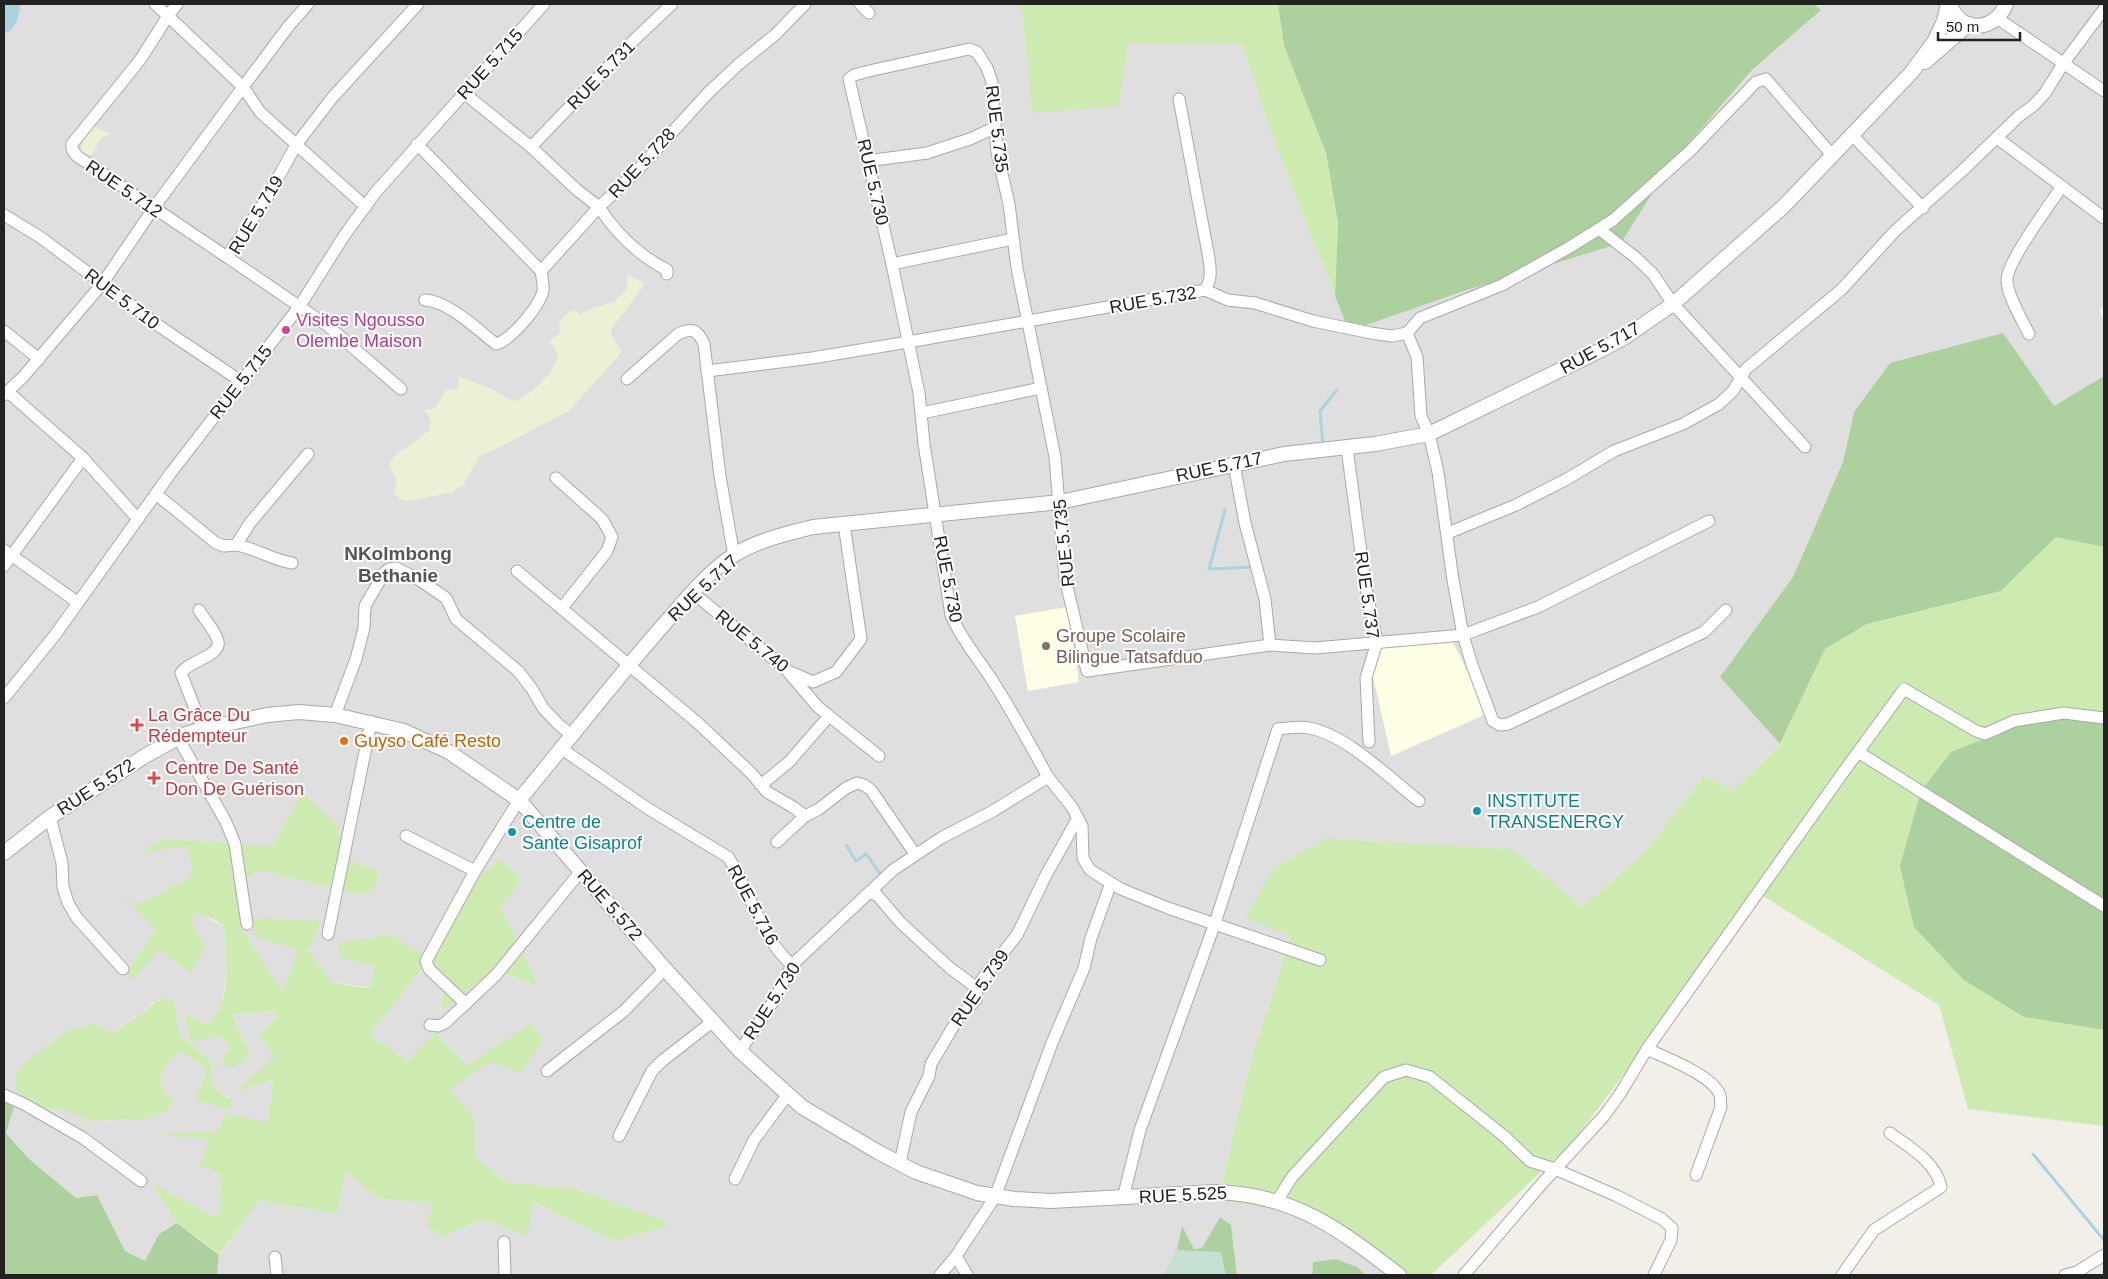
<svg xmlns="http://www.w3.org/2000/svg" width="2108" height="1279" font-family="Helvetica,sans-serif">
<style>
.residential{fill:#e0dfdf;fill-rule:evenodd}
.education{fill:#ffffe5}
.farmland{fill:#eef0d5}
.grass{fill:#cdebb0}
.forest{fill:#add19e}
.wetland{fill:#c6e0d4}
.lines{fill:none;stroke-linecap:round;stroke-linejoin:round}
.stream{stroke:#aad3df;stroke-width:3}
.river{stroke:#aad3df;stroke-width:20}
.minor-casing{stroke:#a9a9a9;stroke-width:13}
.tertiary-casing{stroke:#a9a9a9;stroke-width:16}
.minor{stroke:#fff;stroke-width:11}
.tertiary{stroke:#fff;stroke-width:14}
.hotel-dot{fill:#d1479c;stroke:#fff;stroke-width:2}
.education-dot{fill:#8d6e63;stroke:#fff;stroke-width:2}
.health-dot{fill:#e0444e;stroke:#fff;stroke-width:2}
.food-dot{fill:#e8710a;stroke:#fff;stroke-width:2}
.culture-dot{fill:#0f9aa8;stroke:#fff;stroke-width:2}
.labels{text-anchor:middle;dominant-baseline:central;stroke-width:4;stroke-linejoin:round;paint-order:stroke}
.street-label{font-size:18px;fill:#222;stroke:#fff}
.hotel-label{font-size:18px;fill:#b23c85;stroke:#fff;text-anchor:start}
.education-label{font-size:18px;fill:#785e54;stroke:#fff;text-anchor:start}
.health-label{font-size:18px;fill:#be3a42;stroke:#fff;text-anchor:start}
.food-label{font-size:18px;fill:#c56008;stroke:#fff;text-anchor:start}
.culture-label{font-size:18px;fill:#0d838f;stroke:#fff;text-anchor:start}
.neighbourhood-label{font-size:19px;font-weight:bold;fill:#555;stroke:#fff}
</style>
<rect width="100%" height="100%" fill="#f2efe9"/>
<!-- residential -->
<path class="residential" d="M 4,4 L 1016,4 L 1022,11 L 1032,113 L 1128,43 L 1242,44 L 1270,129 L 1349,331 L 1464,291 L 1670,165 L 1751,71 L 1821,10 L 1814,4 L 2104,4 L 2104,306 L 2099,309 L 2104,321 L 2104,376 L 2054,407 L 1854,412 L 1843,462 L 1793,577 L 1720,677 L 1780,744 L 1733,790 L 1704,776 L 1642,855 L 1582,907 L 1511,849 L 1291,936 L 1250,1064 L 1218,1199 L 1291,1212 L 1361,1249 L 1394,1275 L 1366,1275 L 1357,1267 L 1336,1259 L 1313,1262 L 1312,1275 L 1237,1275 L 1231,1225 L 1202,1248 L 1193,1249 L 1182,1226 L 1177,1250 L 1164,1275 L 217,1275 L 219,1255 L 208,1246 L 221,1254 L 259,1200 L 337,1214 L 346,1170 L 379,1199 L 434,1203 L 441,1237 L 485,1219 L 526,1235 L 532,1202 L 616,1241 L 667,1226 L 666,1221 L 575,1189 L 506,1182 L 475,1157 L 474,1118 L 448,1089 L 490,1062 L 543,1040 L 467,1067 L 435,1032 L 408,1062 L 373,1038 L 371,1033 L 421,970 L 443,987 L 441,1011 L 494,970 L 535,985 L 537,982 L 500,907 L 520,883 L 427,957 L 342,959 L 374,965 L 370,987 L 333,983 L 308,950 L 322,921 L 254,936 L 299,950 L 283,994 L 240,926 L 243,887 L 248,878 L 256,871 L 260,871 L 363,895 L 368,893 L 375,886 L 379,877 L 378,871 L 350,860 L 336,824 L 301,796 L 273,847 L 164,839 L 181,846 L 189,851 L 192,866 L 190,878 L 142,903 L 132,902 L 125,896 L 155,930 L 126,973 L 159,950 L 191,973 L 190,920 L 193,915 L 197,913 L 202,914 L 224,927 L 228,965 L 221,1009 L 207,1025 L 185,1013 L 230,1045 L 220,1066 L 248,1050 L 232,1014 L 274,1012 L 278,1016 L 275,1056 L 239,1090 L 273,1080 L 268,1124 L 225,1113 L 218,1131 L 160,1135 L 209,1139 L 221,1181 L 219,1215 L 213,1216 L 151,1184 L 177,1223 L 159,1234 L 145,1262 L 125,1251 L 97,1195 L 76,1198 L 29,1159 L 6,1132 L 14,1107 L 4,1101 ZM 153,1002 L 174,1002 L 179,1034 L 211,1061 L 213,1087 L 230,1098 L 196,1092 L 205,1079 L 205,1069 L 198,1062 L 180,1051 L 168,1061 L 160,1080 L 164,1092 L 172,1099 L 173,1104 L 166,1111 L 147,1119 L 90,1121 L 67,1111 L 94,1023 L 107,1031 L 118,1032 L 133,1018 L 142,1014 Z"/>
<!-- education -->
<g class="education">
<polygon points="1067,607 1079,682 1028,691 1015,616"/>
<polygon points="1448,633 1489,713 1391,756 1367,650"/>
</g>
<!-- farmland -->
<g class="farmland">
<polygon points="94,127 111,134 102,138 91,155 84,159 80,151 84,140"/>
<polygon points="627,274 645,284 612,328 611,334 621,350 620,354 569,411 488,453 485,453 479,457 464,484 453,492 409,501 400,499 394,493 397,479 390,468 390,462 397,454 429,431 431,421 424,409 432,410 439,403 446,390 458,389 459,377 492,389 507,398 515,401 522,398 538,386 551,371 557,360 558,355 554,346 549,341 560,333 559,324 566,314 575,310 581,315 587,310 613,302 627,289"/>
</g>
<!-- grass -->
<g class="grass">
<polygon points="1016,4 1278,4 1284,46 1326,153 1338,223 1335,296 1270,129 1242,44 1128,43 1118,106 1032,113 1022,11"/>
<polygon points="2056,537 2104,547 2104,717 2024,1017 2104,1030 2104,1126 1968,1109 1939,1005 1758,893 1574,1141 1431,1275 1394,1275 1361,1249 1291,1212 1218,1200 1250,1064 1291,936 1245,918 1273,869 1325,839 1511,849 1582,907 1642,855 1704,776 1733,790 1780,745 1825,649 1867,624 2001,591"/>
<path d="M 301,795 L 306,796 L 336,824 L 350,860 L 378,871 C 380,882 373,892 363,895 L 261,871 L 256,871 L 248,878 L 243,887 L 240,926 L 283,993 L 298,950 L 253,936 L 254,922 L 258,919 L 322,921 L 308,950 L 333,983 L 365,988 L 370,987 L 374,965 L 341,959 L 338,943 L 390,935 L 427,957 L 467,888 L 500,859 L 520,877 L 520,883 L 500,907 L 537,982 L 535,985 L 494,970 L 441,1012 L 443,987 L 421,970 L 371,1033 L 373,1038 L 408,1061 L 435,1032 L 467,1066 L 531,1023 L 543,1040 L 521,1073 L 490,1062 L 449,1089 L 474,1118 L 475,1157 L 506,1182 L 575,1189 L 666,1221 L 667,1226 L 616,1241 L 533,1202 L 527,1236 L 485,1219 L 441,1237 L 426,1224 L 434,1203 L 379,1199 L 346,1171 L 337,1214 L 259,1200 L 220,1254 L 177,1223 L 151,1183 L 213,1216 L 219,1215 L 221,1181 L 217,1171 L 199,1166 L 209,1139 L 155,1135 L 218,1131 L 225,1113 L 268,1123 L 273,1080 L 237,1091 L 275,1056 L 259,1036 L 278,1016 L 274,1012 L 232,1014 L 248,1050 L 248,1056 L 237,1066 L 220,1066 L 230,1045 L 218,1036 L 192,1042 L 184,1013 L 207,1025 C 233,1002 227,958 224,927 L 216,920 L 197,913 L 190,920 L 205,946 L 191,973 L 159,950 L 132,980 L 126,973 L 155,930 L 116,887 L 132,902 L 142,903 L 190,878 L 192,866 L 189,851 L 181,846 L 143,853 L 150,846 L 164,839 L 273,846 Z"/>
<path d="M 165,998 L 170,999 L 174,1002 L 179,1034 L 211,1061 L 213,1087 L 233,1102 L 232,1107 L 228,1109 L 198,1101 C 192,1091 202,1088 205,1078 C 206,1075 205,1072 205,1069 L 198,1062 L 180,1051 L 168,1061 L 160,1080 L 164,1092 L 172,1099 L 173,1104 L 166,1111 L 147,1119 L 89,1121 L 67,1111 L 44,1108 L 28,1103 L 18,1096 L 15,1086 L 16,1075 L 21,1066 L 65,1032 L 94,1023 L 107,1031 L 118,1032 C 125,1025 132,1020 141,1014 C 152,1008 149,1003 165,998 Z"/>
</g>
<!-- forest -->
<g class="forest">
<polygon points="1278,4 1814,4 1821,10 1751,71 1670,165 1621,243 1464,291 1349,331 1335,296 1338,223 1326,153 1284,46"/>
<polygon points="2003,333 2054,406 2104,376 2104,547 2056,537 2001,591 1867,624 1825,649 1780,744 1720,677 1793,577 1843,462 1854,412 1890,363"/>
<polygon points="2087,716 2104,717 2104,1030 2024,1017 1964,980 1914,927 1900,866 1921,791 1951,752 2023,724"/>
<polygon points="4,1101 14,1107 6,1133 29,1159 76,1198 97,1195 125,1251 145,1261 159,1234 177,1223 219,1255 217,1275 4,1275"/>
<polygon points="1220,1217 1231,1225 1237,1275 1164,1275 1177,1250 1182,1226 1194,1249 1202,1248"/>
<polygon points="1336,1259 1357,1267 1366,1275 1312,1275 1313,1262"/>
</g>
<!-- wetland -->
<polygon class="wetland" points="1177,1250 1221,1252 1226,1275 1164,1275"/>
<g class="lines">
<!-- stream -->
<g class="stream">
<polyline points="1323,445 1320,411 1337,390"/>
<polyline points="1225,510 1209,569 1254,567"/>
<polyline points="846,845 856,861 866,854 867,855 880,874"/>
<polyline points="2033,1154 2104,1240"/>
</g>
<!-- river -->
<polyline class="river" points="4,23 8,17 10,7 5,4"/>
<defs>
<g id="minor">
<polyline points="155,4 168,16 140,60 72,144 72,149 77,156 227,257"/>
<polyline points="308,4 288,27 243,87 260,112 366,207"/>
<polyline points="860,4 869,13"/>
<polyline points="1997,18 2104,91"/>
<polyline points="464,93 531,147 577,190 599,207 634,174 709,92 739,64 776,34 805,4"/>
<polyline points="1851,134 1923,208"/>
<polyline points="1997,138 2104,218"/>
<polyline points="417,144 541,271"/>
<polyline points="531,147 632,42 672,4"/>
<polyline points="867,161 927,153 970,139 994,128"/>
<polyline points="4,215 40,237 162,328 242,382"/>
<polyline points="1599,229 1635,257 1653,274 1673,304 1805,447"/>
<polyline points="892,264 1013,239"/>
<polyline points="1205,290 1228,300 1255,303 1313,321 1371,333 1392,336 1407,333 1420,318 1502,285 1570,247 1613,220 1690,151 1756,82 1766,79 1832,155"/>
<path d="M 425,300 C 448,301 477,329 496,344 C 511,340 539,307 543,291 C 544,285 542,278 541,271 L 599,207 C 616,233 640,256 667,270 L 667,274"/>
<polyline points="4,331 39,359"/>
<polyline points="1407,333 1417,357 1421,416 1429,434 1438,472 1453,580 1463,635 1472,665 1493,721 1500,725 1508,724 1704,632 1726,610"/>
<path d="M 2029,334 C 2022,320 2007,295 2007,280 C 2007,261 2050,205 2062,186"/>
<path d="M 707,371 L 812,358 L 908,342 L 1205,290 C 1213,278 1210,266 1208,253 L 1179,99"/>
<path d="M 627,379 L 678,334 C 692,327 698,330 704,344 L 720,476 L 734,556"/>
<polyline points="401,389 328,326 227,257 267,198 296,145 332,98 418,4"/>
<polyline points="8,392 83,458 138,519"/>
<polyline points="4,395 23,377 102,284 153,209 243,87 168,16 177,4"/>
<polyline points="922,413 1041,388"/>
<polyline points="1347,448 1365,583 1377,642 1366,678 1369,742"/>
<polyline points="556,478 602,519 612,537 607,551 562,608"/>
<polyline points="156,494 216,543 224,546 236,545 250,523 308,454"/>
<polyline points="1448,533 1516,505 1567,479 1614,451 1683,424 1719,404 1733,391 1746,369 1841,290 1895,231 1962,171 2019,116 2033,106 2045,93 2063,64 2104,9"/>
<path d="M 236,545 C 256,548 272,560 292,563"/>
<polyline points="4,550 77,602"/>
<polyline points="4,566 83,458"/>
<polyline points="517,571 699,724 752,774 767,792 793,807 805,816"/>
<polyline points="692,592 788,671 813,682 836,672 861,639 844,524"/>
<path d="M 199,610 C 204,619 215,630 218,641 C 222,656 188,661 181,673 L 203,729"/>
<polyline points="1270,645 1315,648 1463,635 1538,607 1709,521"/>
<polyline points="789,673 818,707 879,756"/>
<polyline points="4,698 55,635 170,474 299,307 344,236 375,193 544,4"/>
<polyline points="335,715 356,659 364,628 365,606 384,573 389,569 396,568 418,579 446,598 456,619 518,671 532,689 543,708 558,724 573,736"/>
<polyline points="178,738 226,822 235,844 247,924"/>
<path d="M 562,749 L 647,808 L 728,857 C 751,892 760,937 792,965"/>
<polyline points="1858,752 2104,906"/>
<polyline points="1048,777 1072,807 1082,826 1083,858 1090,870 1121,889 1168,908 1320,960"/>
<polyline points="761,785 789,762 829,716"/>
<polyline points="50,817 62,863 63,887 68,903 77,918 123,969"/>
<polyline points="406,836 475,871 519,800"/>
<polyline points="777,842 805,816 819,809 846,788 857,783 864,785 871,790 915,854"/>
<polyline points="869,893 877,895 900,922 928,948 950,968 977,988"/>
<polyline points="328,934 371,722"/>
<polyline points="466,1004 429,969 426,961 475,871"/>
<polyline points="430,1025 438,1026 445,1023 496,975 581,871"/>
<path d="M 1647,1049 C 1666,1058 1712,1075 1720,1095 C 1721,1099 1720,1103 1721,1107 L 1696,1175"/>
<path d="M 740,1051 L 775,999 L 792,965 L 893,870 L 941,838 L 993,811 L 1048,777 C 1030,744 1012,711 992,680 C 978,658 961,639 951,615 L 924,444 L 919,393 L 892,264 L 849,79 L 854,75 L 869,71 L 969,49 L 977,52 L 987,68 L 992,82 L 997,152 L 1009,204 L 1017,268 L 1055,457 L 1065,578 L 1087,671 L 1270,645 L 1265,599 L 1245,523 L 1234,464"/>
<polyline points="547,1071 624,1011 665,969"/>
<polyline points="4,1095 24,1104 83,1138 141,1181"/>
<polyline points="619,1136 652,1071 662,1061 712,1022"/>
<polyline points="900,1163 911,1112 929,1076 931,1064 959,1017 976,1000 977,988 983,978 1017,935 1046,875 1078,818"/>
<polyline points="735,1179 754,1140 788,1094"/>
<path d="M 1123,1198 L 1140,1130 L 1215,923 L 1278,729 C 1288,728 1299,726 1309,728 C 1347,735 1388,777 1419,801"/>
<polyline points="1277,1201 1292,1177 1384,1077 1406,1070 1430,1077 1504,1136 1530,1161 1555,1169 1617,1196 1662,1219 1672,1228 1671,1240 1654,1275"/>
<polyline points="504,1242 505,1275"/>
<polyline points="956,1256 967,1275"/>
<polyline points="275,1257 277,1275"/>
<polyline points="940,1275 956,1256 995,1197 1052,1043 1084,968 1091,938 1111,883"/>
<polyline points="1464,1275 1539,1187 1604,1116 1620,1094 1647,1049 1842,774 1904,689 1976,731 1985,734 2014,721 2064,713 2104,718"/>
<path d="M 1842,1275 L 1874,1230 L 1941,1187 C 1936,1162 1909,1147 1890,1133"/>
<polyline points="2065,1275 2077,1272 2104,1255"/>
</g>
<g id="tertiary">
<path d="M 1950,4 C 1960,34 1995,32 2006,4"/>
<polyline points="1925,62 1969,24"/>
<path d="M 519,800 C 566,744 611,685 659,630 C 682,604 705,574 734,555 C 758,540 786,534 813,527 L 1060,502 L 1284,454 L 1375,444 L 1429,434 L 1601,350 L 1625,337 L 1673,304 L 1784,206 L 1911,73 L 1934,42 L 1944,21 L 1948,4"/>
<path d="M 4,853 L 50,817 L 145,756 L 183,735 L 203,729 L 267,715 L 299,712 L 335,715 L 404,731 L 449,752 L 519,800 L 665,969 L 740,1051 L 802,1107 L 878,1152 L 916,1172 L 977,1193 L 1014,1199 L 1051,1201 L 1217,1192 C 1295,1195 1339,1229 1399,1275"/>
</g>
</defs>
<!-- minor casing -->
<use href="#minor" class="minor-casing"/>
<!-- tertiary casing -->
<use href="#tertiary" class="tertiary-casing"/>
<!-- minor -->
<use href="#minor" class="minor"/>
<!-- tertiary -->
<use href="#tertiary" class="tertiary"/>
</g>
<!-- markers -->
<circle class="hotel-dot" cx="286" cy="330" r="5"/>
<circle class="education-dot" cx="1046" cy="646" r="5"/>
<g class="health-dot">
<path d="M134.5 717.5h5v5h5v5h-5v5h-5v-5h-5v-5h5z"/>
<path d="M151.5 770.5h5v5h5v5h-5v5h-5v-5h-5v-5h5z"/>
</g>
<circle class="food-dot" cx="344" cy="741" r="5"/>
<g class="culture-dot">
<circle cx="1477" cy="811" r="5"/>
<circle cx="512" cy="832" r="5"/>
</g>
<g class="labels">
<!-- street labels -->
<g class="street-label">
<text transform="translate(490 64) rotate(-48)">RUE 5.715</text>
<text transform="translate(601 75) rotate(-46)">RUE 5.731</text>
<text transform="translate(997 129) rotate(83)">RUE 5.735</text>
<text transform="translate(642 163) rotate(-47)">RUE 5.728</text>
<text transform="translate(873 182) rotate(77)">RUE 5.730</text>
<text transform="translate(124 189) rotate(34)">RUE 5.712</text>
<text transform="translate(256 215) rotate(-59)">RUE 5.719</text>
<text transform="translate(122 299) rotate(37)">RUE 5.710</text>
<text transform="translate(1153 300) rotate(-10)">RUE 5.732</text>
<text transform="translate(1600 348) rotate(-29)">RUE 5.717</text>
<text transform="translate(241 382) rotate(-52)">RUE 5.715</text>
<text transform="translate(1219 467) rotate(-12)">RUE 5.717</text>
<text transform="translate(1064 543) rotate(-96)">RUE 5.735</text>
<text transform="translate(948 579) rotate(79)">RUE 5.730</text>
<text transform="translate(703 588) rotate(-43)">RUE 5.717</text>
<text transform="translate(1367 595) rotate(82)">RUE 5.737</text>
<text transform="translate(752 641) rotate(39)">RUE 5.740</text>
<text transform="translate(96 787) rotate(-33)">RUE 5.572</text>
<text transform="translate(610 905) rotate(49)">RUE 5.572</text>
<text transform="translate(753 905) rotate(62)">RUE 5.716</text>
<text transform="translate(980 988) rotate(-56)">RUE 5.739</text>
<text transform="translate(772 1001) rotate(-57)">RUE 5.730</text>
<text transform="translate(1183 1195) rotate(-3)">RUE 5.525</text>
</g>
<!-- hotel labels -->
<g class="hotel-label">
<text x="296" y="320">Visites Ngousso<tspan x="296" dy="21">Olembe Maison</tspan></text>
</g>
<!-- education labels -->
<g class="education-label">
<text x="1056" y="636">Groupe Scolaire<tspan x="1056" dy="21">Bilingue Tatsafduo</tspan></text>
</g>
<!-- health labels -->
<g class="health-label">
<text x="148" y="715">La Grâce Du<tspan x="148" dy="21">Rédempteur</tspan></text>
<text x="165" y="768">Centre De Santé<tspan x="165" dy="21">Don De Guérison</tspan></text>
</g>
<!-- food labels -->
<g class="food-label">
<text x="354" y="741">Guyso Café Resto</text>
</g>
<!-- culture labels -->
<g class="culture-label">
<text x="1487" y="801">INSTITUTE<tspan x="1487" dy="21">TRANSENERGY</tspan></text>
<text x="522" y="822">Centre de<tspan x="522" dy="21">Sante Gisaprof</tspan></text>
</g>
<!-- neighbourhood labels -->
<g class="neighbourhood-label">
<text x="398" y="553">NKolmbong<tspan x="398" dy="22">Bethanie</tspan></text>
</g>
</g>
<!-- border -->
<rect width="2108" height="1279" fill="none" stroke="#222222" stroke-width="10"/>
<!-- scale -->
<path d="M1938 32v8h82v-8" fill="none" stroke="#222222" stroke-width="2.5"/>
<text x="1946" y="32" font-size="15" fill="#222222" stroke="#ffffff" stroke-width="4" paint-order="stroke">50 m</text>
</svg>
